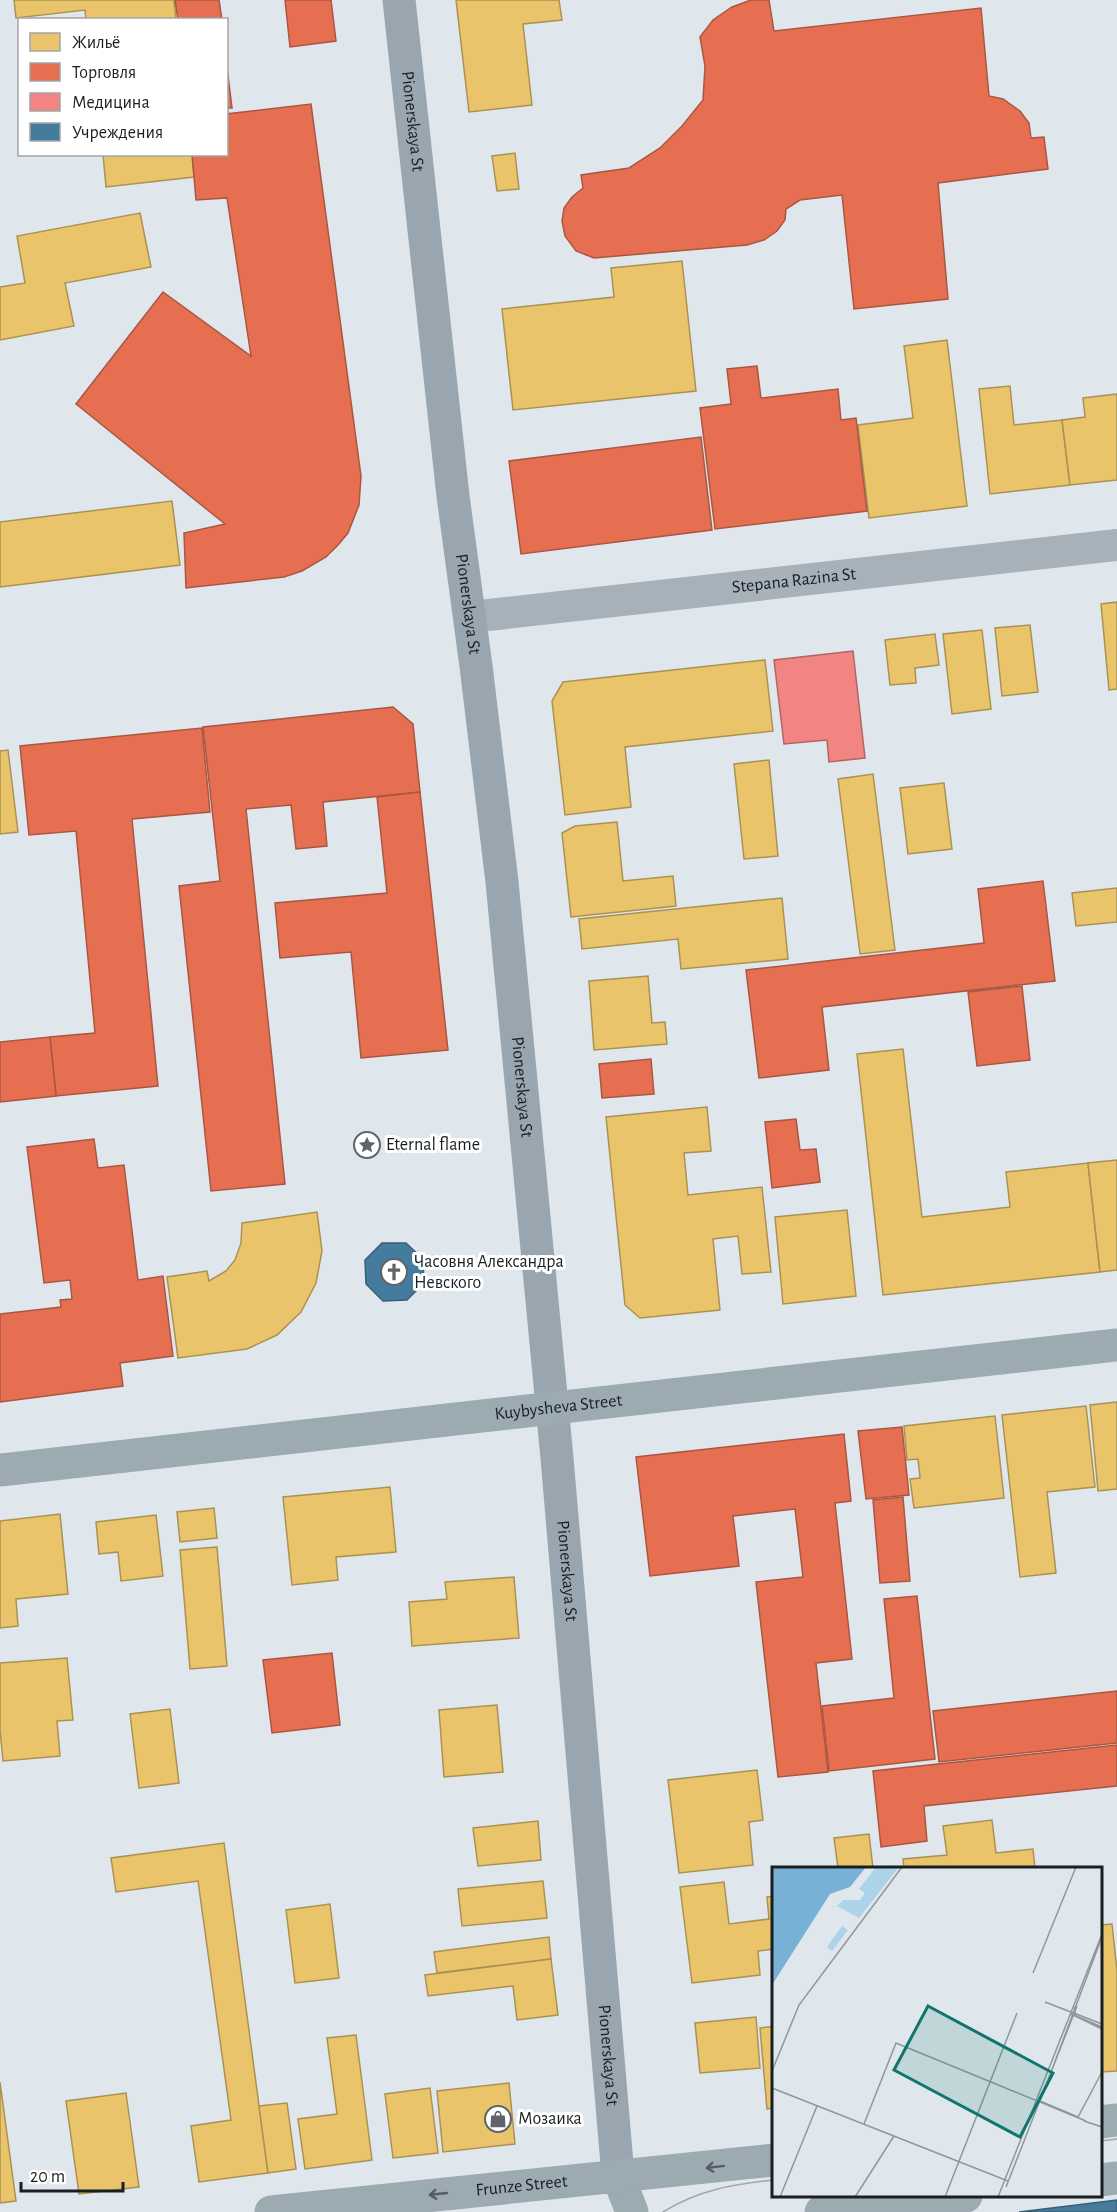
<svg xmlns="http://www.w3.org/2000/svg" width="1117" height="2212" font-family="'Alegreya Sans',sans-serif">
<style>
.homes{fill:#e9c46a;stroke:#ab9254;stroke-width:1.5}
.shops{fill:#e76f51;stroke:#a95743;stroke-width:1.5}
.health{fill:#f28482;stroke:#b16565;stroke-width:1.5}
.public{fill:#457b9d;stroke:#385f78;stroke-width:1.5}
.lines{fill:none;stroke-linecap:round;stroke-linejoin:round}
.minor{stroke:#a7b1b9;stroke-width:32}
.secondary{stroke:#99a6b0;stroke-width:33}
.primary{stroke:#9caab2;stroke-width:33}
.tram{stroke:#9fa7ac;stroke-width:1.5}
.oneway{stroke:#545d63}
.labels{text-anchor:middle;dominant-baseline:central;stroke-width:6;stroke-linejoin:round;paint-order:stroke}
.street-label{font-size:18px;fill:#191e22;stroke:#fff}
.poi-label{font-size:18px;fill:#191e22;stroke:#fff;text-anchor:start}
.inset-river{fill:none;stroke:#77b2d6;stroke-width:3}
.inset-road{fill:none;stroke:#90979b;stroke-width:1.5}
.view{fill:#0f766e;fill-opacity:0.15;stroke:#0f766e;stroke-width:3}
.inset-edge{fill:none;stroke:#191e22;stroke-width:3}
</style>
<rect width="100%" height="100%" fill="#e0e7ec"/>
<!-- homes -->
<g class="homes">
<polygon points="14,0 174,0 176,20 86,20 85,10 16,18"/>
<polygon points="456,0 559,0 562,20 523,24 532,105 469,112"/>
<polygon points="515,153 519,189 497,191 492,156"/>
<polygon points="103,154 192,154 194,177 106,187"/>
<polygon points="140,213 151,267 65,283 74,326 0,340 0,287 25,283 17,236"/>
<polygon points="682,261 696,391 513,410 502,309 614,297 611,268"/>
<polygon points="947,340 967,506 869,518 858,425 913,418 904,346"/>
<polygon points="1010,386 1014,425 1062,420 1070,485 990,494 979,389"/>
<polygon points="1117,394 1117,480 1070,485 1062,420 1085,417 1083,398"/>
<polygon points="172,501 180,565 0,587 0,522"/>
<polygon points="1117,602 1117,689 1109,690 1101,604"/>
<polygon points="1030,625 1038,692 1002,696 995,628"/>
<polygon points="982,630 991,709 952,714 943,634"/>
<polygon points="935,634 939,665 915,668 916,683 890,685 885,640"/>
<polygon points="765,660 773,731 625,747 631,807 565,815 552,701 563,682"/>
<polygon points="8,750 18,832 0,834 0,751"/>
<polygon points="769,760 778,856 744,859 734,764"/>
<polygon points="873,774 895,950 860,954 838,779"/>
<polygon points="944,783 952,849 908,854 900,788"/>
<polygon points="617,822 623,881 673,876 676,906 571,917 562,833 575,826"/>
<polygon points="1117,888 1117,922 1076,926 1072,893"/>
<polygon points="782,898 788,959 681,969 678,939 582,949 579,919"/>
<polygon points="648,976 652,1023 665,1022 667,1044 594,1050 589,981"/>
<polygon points="903,1049 922,1217 1010,1207 1006,1172 1088,1163 1100,1272 883,1295 857,1054"/>
<polygon points="707,1107 711,1151 684,1153 688,1195 762,1187 771,1272 742,1274 738,1236 713,1239 720,1310 640,1318 625,1305 606,1117"/>
<polygon points="1117,1160 1117,1270 1100,1272 1088,1163"/>
<polygon points="847,1210 856,1296 783,1304 775,1217"/>
<polygon points="317,1212 322,1251 316,1283 301,1312 277,1335 247,1349 178,1358 167,1277 207,1271 209,1281 226,1271 235,1260 241,1243 242,1223"/>
<polygon points="1117,1402 1117,1489 1098,1491 1090,1405"/>
<polygon points="1086,1406 1095,1487 1047,1492 1056,1573 1020,1577 1002,1415"/>
<polygon points="995,1416 1004,1498 914,1508 910,1479 920,1478 918,1459 907,1460 904,1426"/>
<polygon points="390,1487 396,1552 336,1557 338,1580 292,1585 283,1497"/>
<polygon points="214,1508 217,1538 180,1542 177,1512"/>
<polygon points="60,1514 68,1594 16,1599 18,1626 0,1628 0,1521"/>
<polygon points="156,1515 163,1576 121,1581 118,1552 99,1554 96,1522"/>
<polygon points="217,1547 227,1666 190,1669 180,1550"/>
<polygon points="514,1577 519,1638 412,1646 409,1602 447,1599 445,1582"/>
<polygon points="67,1658 73,1720 57,1721 60,1756 3,1761 0,1730 0,1663"/>
<polygon points="497,1705 503,1772 444,1777 439,1710"/>
<polygon points="170,1709 179,1783 139,1788 130,1714"/>
<polygon points="757,1770 763,1820 749,1822 753,1865 679,1873 668,1780"/>
<polygon points="992,1820 996,1853 1033,1849 1035,1868 904,1868 903,1859 947,1855 943,1826"/>
<polygon points="538,1821 541,1860 478,1866 473,1828"/>
<polygon points="869,1834 873,1868 838,1868 834,1838"/>
<polygon points="224,1843 268,2173 199,2182 191,2126 231,2120 198,1881 116,1892 111,1858"/>
<polygon points="543,1881 547,1918 462,1926 458,1889"/>
<polygon points="724,1882 729,1924 769,1919 767,1897 774,1896 774,1949 758,1951 760,1975 692,1983 680,1887"/>
<polygon points="330,1904 339,1978 295,1983 286,1910"/>
<polygon points="1112,1924 1117,1970 1117,2071 1100,2072 1100,1925"/>
<polygon points="549,1937 551,1959 437,1973 434,1952"/>
<polygon points="551,1959 558,2015 517,2020 513,1986 428,1996 425,1975"/>
<polygon points="756,2017 760,2068 700,2073 695,2023"/>
<polygon points="774,2026 774,2108 767,2109 760,2028"/>
<polygon points="356,2035 372,2160 305,2169 298,2119 337,2114 327,2038"/>
<polygon points="0,2082 16,2201 0,2203"/>
<polygon points="509,2083 515,2144 443,2152 437,2091"/>
<polygon points="430,2088 438,2153 393,2158 385,2094"/>
<polygon points="126,2093 139,2187 79,2194 66,2101"/>
<polygon points="287,2103 296,2169 268,2173 259,2106"/>
</g>
<!-- shops -->
<g class="shops">
<polygon points="175,0 219,0 222,20 178,20"/>
<polygon points="285,0 331,0 336,41 290,47"/>
<polygon points="751,0 769,0 774,31 981,8 989,96 1003,99 1020,111 1029,123 1031,138 1044,137 1048,169 938,183 948,299 854,309 842,195 800,200 786,209 785,220 777,231 764,240 747,245 594,258 576,251 565,236 562,221 564,208 572,197 583,188 581,175 629,168 660,148 682,126 703,100 705,66 700,37 713,20 732,7"/>
<polygon points="226,59 232,108 226,108"/>
<polygon points="311,104 361,476 359,505 348,533 338,545 326,557 302,571 284,577 186,588 184,533 225,524 76,404 163,292 251,356 227,198 196,200 192,154 226,154 226,114"/>
<polygon points="757,366 761,398 838,389 841,420 856,418 867,511 715,529 700,408 731,404 727,369"/>
<polygon points="701,437 712,530 521,554 509,461"/>
<polygon points="393,707 413,724 420,792 323,802 327,846 296,849 291,805 246,809 285,1184 211,1191 179,886 220,881 203,727"/>
<polygon points="202,728 210,812 132,819 158,1086 56,1096 50,1037 95,1033 76,831 29,835 20,746"/>
<polygon points="420,792 448,1050 361,1058 351,952 280,958 275,903 387,893 377,797"/>
<polygon points="1043,881 1055,981 822,1007 829,1070 759,1078 746,970 984,943 978,889"/>
<polygon points="1022,986 1030,1060 977,1066 968,992"/>
<polygon points="50,1037 56,1096 0,1102 0,1042"/>
<polygon points="651,1059 654,1094 602,1098 599,1064"/>
<polygon points="796,1119 800,1150 816,1149 820,1182 772,1188 765,1122"/>
<polygon points="94,1139 98,1168 124,1165 138,1280 163,1276 173,1356 120,1363 123,1386 0,1402 0,1314 61,1307 60,1300 72,1299 70,1280 44,1283 27,1147"/>
<polygon points="902,1427 909,1495 866,1499 858,1431"/>
<polygon points="844,1434 851,1501 835,1503 852,1659 816,1663 828,1772 778,1777 756,1582 803,1577 795,1509 733,1516 739,1566 650,1576 636,1457"/>
<polygon points="903,1497 910,1581 880,1583 873,1500"/>
<polygon points="917,1596 935,1759 829,1771 822,1706 894,1698 884,1599"/>
<polygon points="332,1653 340,1725 272,1733 263,1660"/>
<polygon points="1117,1691 1117,1743 939,1762 933,1711"/>
<polygon points="1117,1745 1117,1786 924,1806 927,1841 881,1847 873,1771"/>
</g>
<!-- health -->
<polygon class="health" points="853,651 865,758 829,762 827,740 784,744 774,660"/>
<!-- public -->
<g class="public">
<polygon points="382,1243 406,1243 423,1259 424,1283 407,1300 383,1301 366,1284 365,1260"/>
<polygon points="1117,2200 1117,2212 1019,2212"/>
</g>
<g class="lines">
<!-- minor -->
<path class="minor" id="s1" d="M 470,617 L 1117,545"/>
<!-- secondary -->
<path class="secondary" id="s2" d="M 399,0 L 453,496 L 476,666 L 502,882 L 557,1458 L 618,2176"/>
<!-- primary -->
<g class="primary">
<path id="s3" d="M 0,1470 L 1117,1345"/>
<polyline points="1100,2122 1117,2120"/>
<polyline points="618,2176 632,2212"/>
<polyline points="1100,2180 1117,2178"/>
<path id="s4" d="M 271,2212 L 774,2160"/>
<polyline points="821,2212 966,2196"/>
</g>
<!-- tram -->
<g class="tram">
<polyline points="1100,2141 1117,2139"/>
<path d="M 663,2212 C 698,2190 734,2184 774,2180"/>
</g>
</g>
<!-- one-way arrows -->
<defs><path id="oneway-shaft" d="M-6 0H5M1.5-3L5.5 0L1.5 3" fill="none" stroke-width="1.6" stroke-linecap="round" stroke-linejoin="round" transform="scale(1.5)"/></defs>
<g class="oneway">
<use href="#oneway-shaft" transform="translate(715 2167) rotate(173)"/>
<use href="#oneway-shaft" transform="translate(438 2194) rotate(174)"/>
</g>
<!-- icons -->
<defs>
<symbol id="sight-ring" viewBox="-11 -11 22 22"><circle r="9.5" fill="#fff" stroke="#5f6469" stroke-width="1.5"/><path d="M0-6L1.8-2.2L6-1.7L2.9 1.2L3.7 5.4L0 3.3L-3.7 5.4L-2.9 1.2L-6-1.7L-1.8-2.2Z" fill="#5f6469"/></symbol>
<symbol id="church-ring" viewBox="-11 -11 22 22"><circle r="9.5" fill="#fff" stroke="#5f6469" stroke-width="1.5"/><path d="M-1.2-6h2.4v3.5h3.3v2.4h-3.3V6h-2.4V-.1h-3.3v-2.4h3.3Z" fill="#5f6469"/></symbol>
<symbol id="shop-ring" viewBox="-11 -11 22 22"><circle r="9.5" fill="#fff" stroke="#5f6469" stroke-width="1.5"/><path d="M-5-2.5h2.3a2.7 3.5 0 0 1 5.4 0H5L5.5 6h-11ZM-1.5-2.5h3a1.5 2.3 0 0 0-3 0Z" fill="#5f6469"/></symbol>
</defs>
<g fill-rule="evenodd">
<use href="#sight-ring" x="352" y="1130" width="30" height="30"/>
<use href="#church-ring" x="379" y="1257" width="30" height="30"/>
<use href="#shop-ring" x="483" y="2104" width="30" height="30"/>
</g>
<g class="labels">
<!-- street labels -->
<g class="street-label">
<text stroke="none"><textPath href="#s2" startOffset="122">Pionerskaya St</textPath></text>
<text stroke="none"><textPath href="#s1" startOffset="326">Stepana Razina St</textPath></text>
<text stroke="none"><textPath href="#s2" startOffset="608">Pionerskaya St</textPath></text>
<text stroke="none"><textPath href="#s2" startOffset="1094">Pionerskaya St</textPath></text>
<text stroke="none"><textPath href="#s3" startOffset="562">Kuybysheva Street</textPath></text>
<text stroke="none"><textPath href="#s2" startOffset="1580">Pionerskaya St</textPath></text>
<text stroke="none"><textPath href="#s2" startOffset="2066">Pionerskaya St</textPath></text>
<text stroke="none"><textPath href="#s4" startOffset="252">Frunze Street</textPath></text>
</g>
<!-- poi labels -->
<g class="poi-label">
<text x="386" y="1145">Eternal flame</text>
<text x="414" y="1262">Часовня Александра<tspan x="414" dy="21">Невского</tspan></text>
<text x="518" y="2119">Мозаика</text>
</g>
</g>
<!-- overview -->
<g transform="translate(772 1867)">
<rect width="330" height="330" fill="#e0e7ec"/>
<path d="M 104,0 L 127,0 L 87,51 L 65,39 L 71,33 L 88,33 L 93,26 L 87,22 ZM 70,59 L 76,63 L 60,84 L 55,80 Z" fill="#add3eb"/>
<path d="M 0,0 L 94,0 L 78,20 L 58,27 L 0,118 Z" fill="#77b2d6"/>
<path class="inset-river" d="M 29,0 L 49,24M 50,0 L 52,26M 0,3 L 22,8 L 52,27"/>
<path class="inset-road" d="M 330,70 L 268,234 L 306,250 L 330,205M 261,106 L 304,0M 273,135 L 330,157M 302,140 L 304,149 L 330,160M 299,147 L 330,162M 0,204 L 27,138 L 130,0M 0,221 L 236,314M 312,254 L 330,260M 92,257 L 124,176 L 314,254M 234,320 L 305,139M 8,330 L 45,239M 83,330 L 122,269M 173,330 L 245,146M 226,330 L 330,67"/>
<path class="view" d="M 156,139 L 281,206 L 248,270 L 122,203 Z"/>
<rect width="330" height="330" class="inset-edge"/>
</g>
<!-- legend -->
<rect x="18" y="18" width="210" height="138" fill="#ffffff" stroke="#a3a5a7" stroke-width="1.5"/>
<rect x="30" y="33" width="30" height="18" fill="#e9c46a" stroke="#a3a5a7" stroke-width="1.5"/>
<text x="72" y="48" font-size="18" fill="#191e22">Жильё</text>
<rect x="30" y="63" width="30" height="18" fill="#e76f51" stroke="#a3a5a7" stroke-width="1.5"/>
<text x="72" y="78" font-size="18" fill="#191e22">Торговля</text>
<rect x="30" y="93" width="30" height="18" fill="#f28482" stroke="#a3a5a7" stroke-width="1.5"/>
<text x="72" y="108" font-size="18" fill="#191e22">Медицина</text>
<rect x="30" y="123" width="30" height="18" fill="#457b9d" stroke="#a3a5a7" stroke-width="1.5"/>
<text x="72" y="138" font-size="18" fill="#191e22">Учреждения</text>
<!-- scale -->
<path d="M21 2182v9h102v-9" fill="none" stroke="#191e22" stroke-width="3"/>
<text x="30" y="2182" font-size="18" fill="#191e22" stroke="#ffffff" stroke-width="4.5" paint-order="stroke">20 m</text>
</svg>
